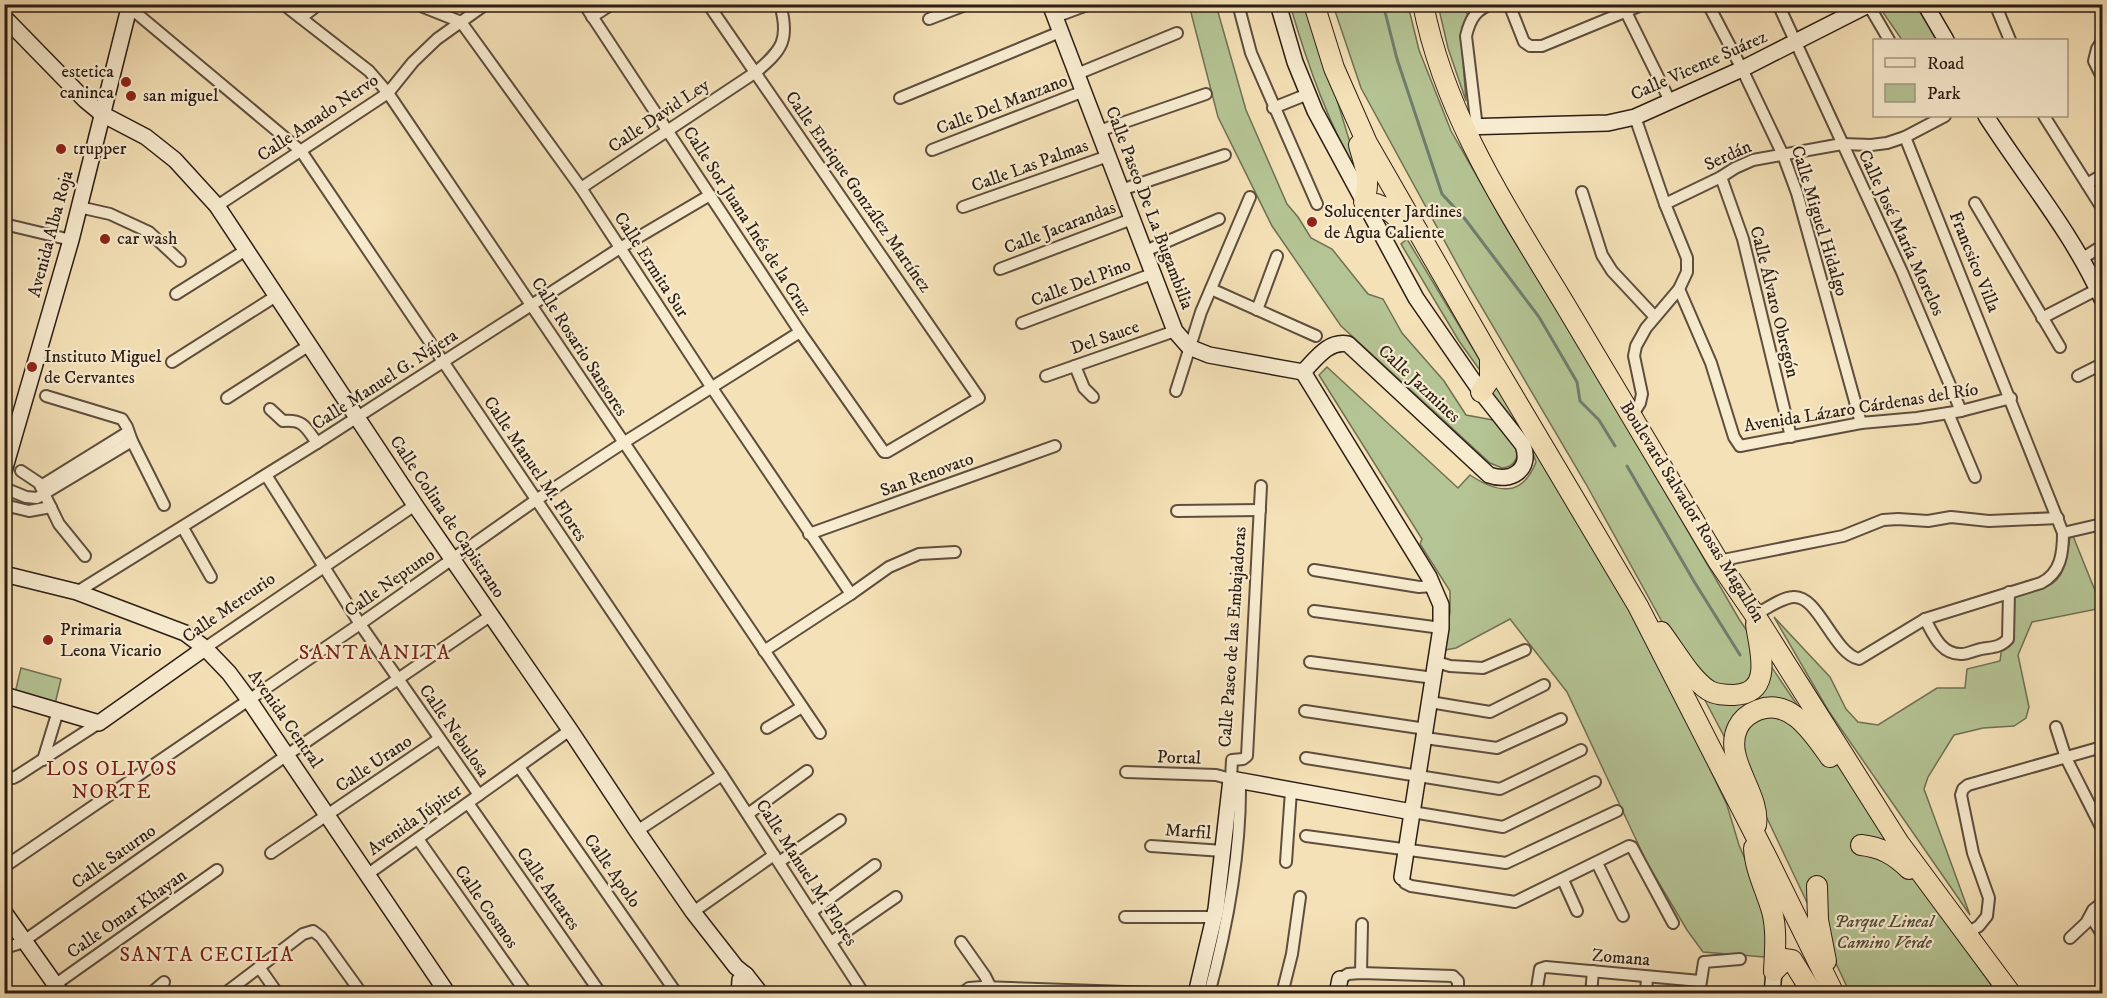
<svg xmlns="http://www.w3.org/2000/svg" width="2107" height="998" font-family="'IM FELL DW Pica',serif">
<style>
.green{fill:#b5c494;stroke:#707054;stroke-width:1.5}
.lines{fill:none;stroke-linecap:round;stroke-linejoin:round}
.stream{stroke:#707e6e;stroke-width:3}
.street-casing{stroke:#5e4e3e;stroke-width:14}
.secondary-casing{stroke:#2c1d15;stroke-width:18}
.highway-casing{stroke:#2c1d15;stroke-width:22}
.street{stroke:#f8ecd0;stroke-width:10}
.secondary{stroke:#f8ecd0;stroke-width:15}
.highway{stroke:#f5e1b7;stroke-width:20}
.poi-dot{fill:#8f2418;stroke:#f8ecd0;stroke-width:2}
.labels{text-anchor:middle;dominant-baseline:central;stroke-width:4.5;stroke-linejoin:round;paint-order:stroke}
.street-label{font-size:18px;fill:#2c1d15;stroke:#f8ecd0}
.poi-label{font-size:18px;fill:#2c1d15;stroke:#f8ecd0;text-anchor:start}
.park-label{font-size:18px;font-style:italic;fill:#554f3b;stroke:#f8ecd0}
.neighbourhood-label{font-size:20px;letter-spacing:1.5px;fill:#7a1f14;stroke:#f8ecd0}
</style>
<rect width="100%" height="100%" fill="#f5e1b7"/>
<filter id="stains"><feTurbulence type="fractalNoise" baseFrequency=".00333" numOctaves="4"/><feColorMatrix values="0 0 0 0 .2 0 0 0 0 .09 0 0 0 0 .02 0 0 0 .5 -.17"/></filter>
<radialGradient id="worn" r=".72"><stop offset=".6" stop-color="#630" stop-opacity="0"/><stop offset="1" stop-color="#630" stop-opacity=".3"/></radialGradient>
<!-- green -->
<g class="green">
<path d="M 1189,5 L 1216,5 L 1246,110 L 1287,204 L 1298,217 L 1311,238 L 1332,249 L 1368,294 L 1383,299 L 1402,333 L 1444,381 L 1466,415 L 1493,420 L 1518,451 C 1517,461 1512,467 1502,468 L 1490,463 L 1341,326 L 1272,226 L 1218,117 Z"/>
<path d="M 1290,5 L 1308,5 L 1362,182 C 1329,126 1308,66 1290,5 Z"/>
<polygon points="1333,5 1408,5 1419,50 1451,131 1507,229 1610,397 1739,619 1903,861 1997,993 1850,993 1765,814 1697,685 1586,484 1468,284 1361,88"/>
<polygon points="1438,5 1462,5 1468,15 1461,34 1466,101 1448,48"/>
<polygon points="1885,5 1916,5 1937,40 1902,40 1880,8"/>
<polygon points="1407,239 1487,372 1484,376 1459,341 1401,244"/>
<path d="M 1327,367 L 1458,488 L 1470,475 C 1497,493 1522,498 1536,462 L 1531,448 L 1489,394 L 1497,378 L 1614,582 L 1673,691 L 1727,805 L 1739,845 L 1767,911 L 1767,947 L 1764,957 L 1703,952 L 1687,930 L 1647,863 L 1567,692 L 1510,619 L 1456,648 L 1445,650 L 1450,612 L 1450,591 L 1420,544 L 1422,539 L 1319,375 Z"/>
<path d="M 2071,531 L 2102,608 L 2032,622 L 2018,655 L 2029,707 L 2026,718 L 2014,726 L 1983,728 L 1954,735 L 1928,777 L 1924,789 L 1970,915 L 1828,710 L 1774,617 L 1830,677 L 1846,709 L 1858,722 L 1878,725 L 1937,688 L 1965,688 L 1967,669 L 2000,661 L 2009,592 C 2021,590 2036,590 2047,586 C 2067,580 2068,548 2071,531 Z"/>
<polygon points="21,668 61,679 55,704 15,693"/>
</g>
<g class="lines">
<!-- stream -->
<g class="stream">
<polyline points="1383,4 1397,59 1442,194 1465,219 1539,317 1577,382 1580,401 1599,420 1615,446"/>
<polyline points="1627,466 1695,583 1740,655"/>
</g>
<defs>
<g id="street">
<polyline points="283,4 369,71 388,93 820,733"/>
<polyline points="416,4 461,22 581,188 712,388 851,594 764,651"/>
<polyline points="584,4 800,332 884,452 887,452 979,398 708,4"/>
<polyline points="1238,4 1251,53 1317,204"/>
<polyline points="1509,4 1524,42 1530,46 1542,46 1644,4"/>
<polyline points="1622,4 1670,101"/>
<polyline points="1708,4 1742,69 1783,155 1797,193 1861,423"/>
<polyline points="1778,4 1902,272 1961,411"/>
<polyline points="1868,4 1889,40"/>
<polyline points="1995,4 2010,40"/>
<polyline points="129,7 301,151 722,775 864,994"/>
<polyline points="592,17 612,4"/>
<polyline points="1055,17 1090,4"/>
<polyline points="301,18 319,4"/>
<polyline points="929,19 968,4"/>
<polyline points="2102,41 2097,49 2094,61 2102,77"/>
<polyline points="1077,74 1177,33"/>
<polyline points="900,98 1060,32"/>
<polyline points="1273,108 1308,94"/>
<polyline points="2044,116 2102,208"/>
<path d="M 1477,128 L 1466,36 C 1470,19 1476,9 1492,4"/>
<polyline points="1099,131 1206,94"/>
<polyline points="932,150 1084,91"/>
<polyline points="1721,177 1743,239 1791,437"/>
<polyline points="2087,184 2102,175"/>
<path d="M 581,188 L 756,72 C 782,50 790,40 780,4"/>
<polyline points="1121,190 1225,155"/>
<polyline points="1582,192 1602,255 1612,271 1655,317"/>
<polyline points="1975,203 2060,347"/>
<polyline points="1665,204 1721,177 1735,168 1753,160 1842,144 1871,145 1887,143 1905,137 1945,116"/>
<polyline points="217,206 388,93 413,62 437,39 486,4"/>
<polyline points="79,207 110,214 149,232 180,261"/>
<polyline points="963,207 1108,156"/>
<polyline points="4,224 71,240"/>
<polyline points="1143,252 1219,219"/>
<polyline points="2083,258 2102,246"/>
<polyline points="1000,269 1132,219"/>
<polyline points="1211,289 1316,336"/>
<polyline points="1679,289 1711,363 1734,437 1740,446 1861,423 1917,418 1961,411 2011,398"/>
<polyline points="176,294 246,250"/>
<polyline points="1257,310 1277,256"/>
<polyline points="2042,318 2098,289"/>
<polyline points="1022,323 1152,274"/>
<polyline points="172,362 276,296"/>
<polyline points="1075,366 1084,388 1093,397"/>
<polyline points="1046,376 1175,331"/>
<polyline points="2078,376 2102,364"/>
<polyline points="1176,391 1201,312 1250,197"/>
<polyline points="46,396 122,419 127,427 132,441 164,505"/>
<polyline points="227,398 308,346"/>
<path d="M 270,409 L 283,421 C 304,419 306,428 317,443"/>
<polyline points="1948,413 1975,477"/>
<polyline points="1632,416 1640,403 1642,394 1634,356 1636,346 1646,328 1679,289 1687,272 1687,258 1665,204 1635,117"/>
<polyline points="21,471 39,483 59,524 85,556"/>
<polyline points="266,475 360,624 479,795"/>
<polyline points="41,486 128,432"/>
<polyline points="4,488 26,497 37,498 132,441"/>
<polyline points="4,505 29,511 51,507"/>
<polyline points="1177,511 1260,510"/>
<polyline points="183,528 211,577"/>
<polyline points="2063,533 2102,524"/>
<polyline points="809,534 1055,446"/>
<polyline points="1718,561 1843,536 1883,520 1898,519 1928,521 1951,517 1989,521 2058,518"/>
<polyline points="1314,570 1419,587 1434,586"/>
<polyline points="77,592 317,443 620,248 710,195"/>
<polyline points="851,594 889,567 919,554 955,552"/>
<polyline points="1314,611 1441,628"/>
<path d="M 1755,615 C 1766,609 1781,598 1793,597 C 1818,594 1833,653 1859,659 L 1925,619 L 2041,583 C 2061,573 2063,553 2063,533 L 1905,137"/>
<path d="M 1925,619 C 1933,634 1941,655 1962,654 C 1968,654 1975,650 1981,649 C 1991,647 2000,648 2008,639 L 2009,592"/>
<polyline points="205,648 415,505"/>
<polyline points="1310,662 1434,678"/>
<polyline points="1437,662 1450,666 1483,668 1525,650"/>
<polyline points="1430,702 1490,712 1544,685"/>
<polyline points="1305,711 1426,729"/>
<polyline points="2056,727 2066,758 2102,829"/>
<polyline points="767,728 802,707"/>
<polyline points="1425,738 1497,748 1561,719"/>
<polyline points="1306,758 1500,789 1581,750"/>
<polyline points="43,760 58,711"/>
<polyline points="519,767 677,994"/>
<polyline points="1126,772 1216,775 1231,779 1232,760 1243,759 1247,756 1261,486"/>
<polyline points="4,777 13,778 17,776 99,723"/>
<polyline points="468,803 601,994"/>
<polyline points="1412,812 1503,827 1595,782"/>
<polyline points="748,814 807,771"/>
<polyline points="637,831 722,775"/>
<polyline points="1306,836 1506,863 1617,811"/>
<polyline points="418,839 527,994"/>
<polyline points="1151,846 1223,851"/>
<polyline points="271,853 439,739"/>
<polyline points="779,862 840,820"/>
<polyline points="1286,862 1291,791"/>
<polyline points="1597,863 1623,916"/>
<polyline points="4,867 360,624 536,500 623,443 800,332"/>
<polyline points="368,874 570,730"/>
<polyline points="1402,877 1405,883 1411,886 1515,902 1629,846 1632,847 1673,923"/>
<polyline points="1563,880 1577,911"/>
<polyline points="693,912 774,855"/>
<polyline points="811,912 875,865"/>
<polyline points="1125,917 1215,917"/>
<polyline points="2091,917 2102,934"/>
<polyline points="1966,934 1979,926 1987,916 1989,898 1973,853 1961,795 1963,789 1968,785 2102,747"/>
<polyline points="2070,938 2086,923 2093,910 2102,903"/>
<polyline points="831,942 896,897"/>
<polyline points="961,942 985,976 992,990"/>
<polyline points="4,944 11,946 21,943 287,755 490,616"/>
<polyline points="259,967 278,994"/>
<polyline points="1361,973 1362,924"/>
<polyline points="1340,979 1348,974 1361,973 1453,976 1458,981 1458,994"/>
<polyline points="56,984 217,870"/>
<polyline points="150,994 164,982"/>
<polyline points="224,994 303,934 313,931 321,937 362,994"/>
<polyline points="961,994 969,988 982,987 1184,994"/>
<path d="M 1209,994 C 1228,924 1241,853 1240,781"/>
<polyline points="1282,994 1292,954 1300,897"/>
<polyline points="1536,994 1540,969 1546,967 1700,981"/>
<polyline points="1591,994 1593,971"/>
<polyline points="1646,994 1647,977"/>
<polyline points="1699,994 1704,962 1740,959"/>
</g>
<g id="secondary">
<polyline points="1050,4 1175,331 1189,347 1209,355 1303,372"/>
<path d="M 1278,4 L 1295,62 L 1315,111 L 1416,298 L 1481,392 L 1523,445 C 1532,470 1511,483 1489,475 L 1348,344 C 1328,340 1316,359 1303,372 L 1429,577 L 1441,605 L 1441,628 L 1402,877"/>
<polyline points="1925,4 1946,40"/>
<polyline points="4,17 85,100 102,114 146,137 175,160 217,206 415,505 570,730 637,831 693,912 736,967 746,975 761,994"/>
<path d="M 1986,116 C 2025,177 2072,232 2102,299"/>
<polyline points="1463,127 1608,123 1635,117 1742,69 1870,4"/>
<polyline points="4,471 71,240 130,4"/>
<polyline points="4,574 77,592 185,633 205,648 229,673 249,700 448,994"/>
<polyline points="4,695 99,723 205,648"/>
<polyline points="4,912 62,994"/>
<polyline points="739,994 740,980 746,975"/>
<polyline points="1196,994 1216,909 1231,779 1412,812"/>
<polyline points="1337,994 1340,979"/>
<polyline points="1772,994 1774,971"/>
</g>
<g id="highway">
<polyline points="1314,4 1334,68 1367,143 1490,357 1638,606 1768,860 1834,994"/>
<path d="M 1423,4 C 1445,116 1506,207 1564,303 C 1616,389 1667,475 1718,561 L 1755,615 L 1899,843 L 2011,994"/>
<path d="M 1359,145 C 1365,167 1371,179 1364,202 C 1384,203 1394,213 1406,228"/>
<polyline points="1481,392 1490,379 1490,357"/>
<path d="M 1661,632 C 1674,649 1690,678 1708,690 C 1716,695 1725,695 1734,695 C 1775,693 1759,649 1756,624"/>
<path d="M 1756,825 C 1761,794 1722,758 1738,727 C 1742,719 1750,713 1758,710 C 1791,697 1814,735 1830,757"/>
<path d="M 1861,845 C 1881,847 1895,855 1909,869"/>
<path d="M 1754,848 C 1755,870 1766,890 1772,911 C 1777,930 1775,951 1774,971"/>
<polyline points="1817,886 1818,920 1826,961"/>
<polyline points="1774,971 1786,959 1792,960 1813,994"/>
</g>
</defs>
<!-- street casing -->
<use href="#street" class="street-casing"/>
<!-- secondary casing -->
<use href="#secondary" class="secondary-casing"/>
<!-- highway casing -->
<use href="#highway" class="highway-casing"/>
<!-- street -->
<use href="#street" class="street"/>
<!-- secondary -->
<use href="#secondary" class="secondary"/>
<!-- highway -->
<use href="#highway" class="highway"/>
</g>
<!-- markers -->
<g class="poi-dot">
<circle cx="126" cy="82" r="6"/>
<circle cx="131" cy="96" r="6"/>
<circle cx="61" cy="149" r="6"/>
<circle cx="1312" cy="222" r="6"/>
<circle cx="105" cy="239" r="6"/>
<circle cx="32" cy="367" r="6"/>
<circle cx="48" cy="640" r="6"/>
</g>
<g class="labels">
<!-- street labels -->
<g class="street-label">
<text transform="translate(1699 66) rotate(-24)">Calle Vicente Suárez</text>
<text transform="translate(1002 105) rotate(-21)">Calle Del Manzano</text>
<text transform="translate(659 116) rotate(-34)">Calle David Ley</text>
<text transform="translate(318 118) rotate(-34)">Calle Amado Nervo</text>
<text transform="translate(1728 156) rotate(-24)">Serdán</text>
<text transform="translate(1030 166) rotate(-20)">Calle Las Palmas</text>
<text transform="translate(858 192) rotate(55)">Calle Enrique González Martínez</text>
<text transform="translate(1149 208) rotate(69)">Calle Paseo De La Bugambilia</text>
<text transform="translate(747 221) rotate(57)">Calle Sor Juana Inés de la Cruz</text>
<text transform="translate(1819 221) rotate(73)">Calle Miguel Hidalgo</text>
<text transform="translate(1060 228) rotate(-21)">Calle Jacarandas</text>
<text transform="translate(1901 233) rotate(65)">Calle José María Morelos</text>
<text transform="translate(51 234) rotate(-75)">Avenida Alba Roja</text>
<text transform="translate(1974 262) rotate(68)">Francsico Villa</text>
<text transform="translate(651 265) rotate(57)">Calle Ermita Sur</text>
<text transform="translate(1081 283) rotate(-21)">Calle Del Pino</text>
<text transform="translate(1774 302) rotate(76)">Calle Álvaro Obregón</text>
<text transform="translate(1105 338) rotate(-19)">Del Sauce</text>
<text transform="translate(579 347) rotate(57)">Calle Rosario Sansores</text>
<text transform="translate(385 380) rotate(-33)">Calle Manuel G. Nájera</text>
<text transform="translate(1419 384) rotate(43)">Calle Jazmines</text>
<text transform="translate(1861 408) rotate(-9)">Avenida Lázaro Cárdenas del Río</text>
<text transform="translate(535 469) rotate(56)">Calle Manuel M. Flores</text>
<text transform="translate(927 475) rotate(-20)">San Renovato</text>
<text transform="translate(1692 512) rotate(58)">Boulevard Salvador Rosas Magallón</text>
<text transform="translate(447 517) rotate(56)">Calle Colina de Capistrano</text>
<text transform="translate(390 583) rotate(-35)">Calle Neptuno</text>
<text transform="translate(229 608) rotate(-35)">Calle Mercurio</text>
<text transform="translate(1233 637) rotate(-86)">Calle Paseo de las Embajadoras</text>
<text transform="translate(285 719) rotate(55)">Avenida Central</text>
<text transform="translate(454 731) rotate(55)">Calle Nebulosa</text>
<text transform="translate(1179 758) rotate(2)">Portal</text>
<text transform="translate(374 764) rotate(-34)">Calle Urano</text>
<text transform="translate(415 820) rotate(-35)">Avenida Júpiter</text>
<text transform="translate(1188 832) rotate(4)">Marfil</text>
<text transform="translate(114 857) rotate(-35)">Calle Saturno</text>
<text transform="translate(612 871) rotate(55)">Calle Apolo</text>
<text transform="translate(806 873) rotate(57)">Calle Manuel M. Flores</text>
<text transform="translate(548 889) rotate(55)">Calle Antares</text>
<text transform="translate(486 907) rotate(55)">Calle Cosmos</text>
<text transform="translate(127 914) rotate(-35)">Calle Omar Khayan</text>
<text transform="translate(1621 958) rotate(5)">Zomana</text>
</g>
<!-- poi labels -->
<g class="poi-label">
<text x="114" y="72" text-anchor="end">estetica<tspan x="114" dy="21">caninca</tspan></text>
<text x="143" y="96">san miguel</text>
<text x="73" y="149">trupper</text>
<text x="1324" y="212">Solucenter Jardines<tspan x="1324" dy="21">de Agua Caliente</tspan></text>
<text x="117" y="239">car wash</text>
<text x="44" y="357">Instituto Miguel<tspan x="44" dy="21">de Cervantes</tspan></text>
<text x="60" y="630">Primaria<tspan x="60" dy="21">Leona Vicario</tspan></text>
</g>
<!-- park labels -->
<g class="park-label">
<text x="1884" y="922">Parque Lineal<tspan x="1884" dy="21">Camino Verde</tspan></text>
</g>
<!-- neighbourhood labels -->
<g class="neighbourhood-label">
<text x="375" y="653">SANTA ANITA</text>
<text x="112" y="769">LOS OLIVOS<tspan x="112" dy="23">NORTE</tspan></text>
<text x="207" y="955">SANTA CECILIA</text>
</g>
</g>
<!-- margin -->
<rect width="2107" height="998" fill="none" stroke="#f5e1b7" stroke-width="24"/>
<rect x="6" y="6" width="2095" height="986" fill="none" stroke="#2c1d15" stroke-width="3"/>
<rect x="12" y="12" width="2083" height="974" fill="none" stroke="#2c1d15" stroke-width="1.5"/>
<!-- legend -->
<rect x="1873" y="39" width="195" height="78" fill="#f8ecd0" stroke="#a69985" stroke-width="1.5"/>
<rect x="1885" y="58" width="30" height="9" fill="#f8ecd0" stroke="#a69985" stroke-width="1.5"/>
<text x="1927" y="69" font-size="18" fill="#2c1d15">Road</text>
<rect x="1885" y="84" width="30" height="18" fill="#b5c494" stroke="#a69985" stroke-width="1.5"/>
<text x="1927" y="99" font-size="18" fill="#2c1d15">Park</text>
<rect width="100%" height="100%" filter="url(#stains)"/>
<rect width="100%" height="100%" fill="url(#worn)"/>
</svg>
